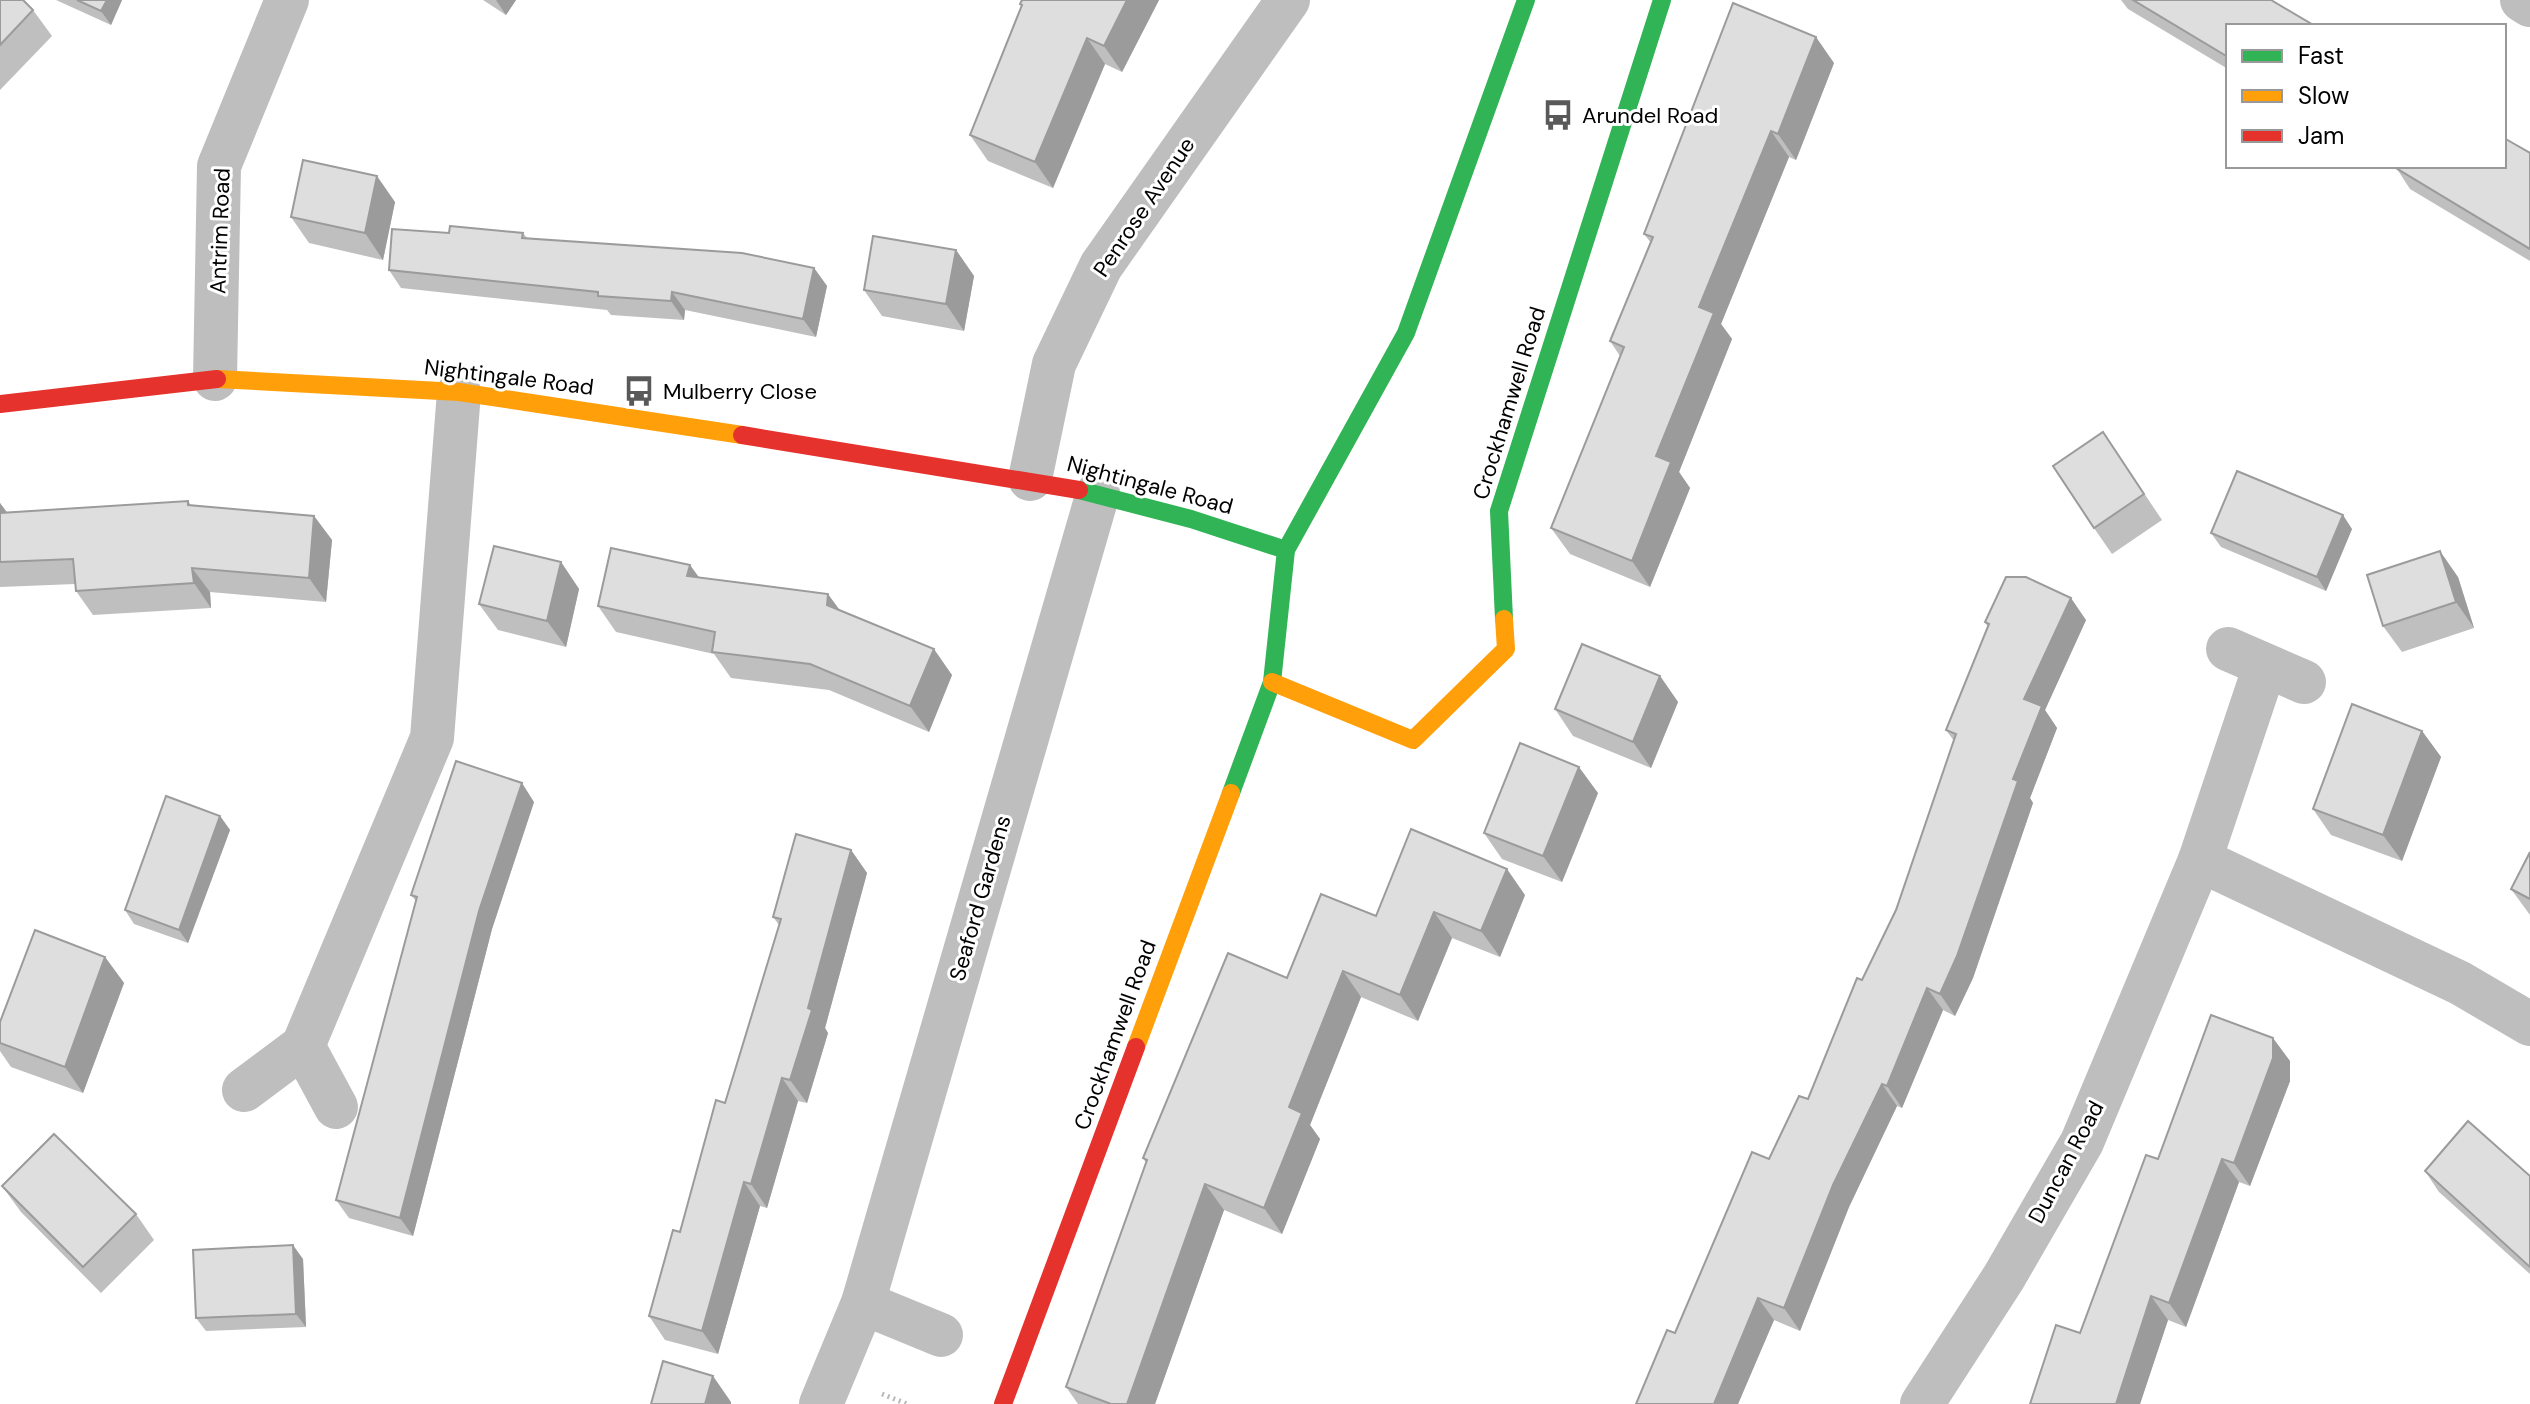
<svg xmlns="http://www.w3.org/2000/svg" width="2530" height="1404" font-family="'DM Sans',sans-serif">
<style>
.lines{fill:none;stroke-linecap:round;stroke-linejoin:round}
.path{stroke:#b9b9b9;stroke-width:5;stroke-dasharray:2 4;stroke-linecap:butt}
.street{stroke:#bebebe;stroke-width:44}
.fast{stroke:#30b455;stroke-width:18}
.slow{stroke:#ff9f0a;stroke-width:18}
.jam{stroke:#e5322d;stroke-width:18}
.wall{fill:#bfbfbf}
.shaded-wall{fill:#9b9b9b}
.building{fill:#dedede;stroke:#9b9b9b;stroke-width:2}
.labels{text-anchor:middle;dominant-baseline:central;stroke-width:6;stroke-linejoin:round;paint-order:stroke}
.poi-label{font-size:22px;fill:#000;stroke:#fff;text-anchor:start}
.street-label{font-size:22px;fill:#000;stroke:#fff}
</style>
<rect width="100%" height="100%" fill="#fff"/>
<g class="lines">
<!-- path -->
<polyline class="path" points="882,1394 907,1404"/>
<!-- street -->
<g class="street">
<polyline points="2522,0 2530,5"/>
<polyline points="215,379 219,166 287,0"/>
<polyline points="1030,479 1054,364 1101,266 1288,0"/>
<polyline points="2228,649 2304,682"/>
<polyline points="2200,860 2460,983 2530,1024"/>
<polyline points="303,1046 336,1107"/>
<polyline points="244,1090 303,1046 432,738 459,392"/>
<polyline points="863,1303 941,1335"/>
<polyline points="821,1404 863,1303 1098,493"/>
<polyline points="1922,1404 2004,1277 2082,1142 2200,860 2265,666"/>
</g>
<!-- fast -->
<g class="fast">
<polyline points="1079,490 1191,519 1286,550"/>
<polyline points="1504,619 1499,511 1662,0"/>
<polyline points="1231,793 1272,682 1286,550 1406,333 1526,0"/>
</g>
<!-- slow -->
<g class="slow">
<polyline points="217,379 459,392 742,435"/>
<polyline points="1272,682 1413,740 1506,649 1504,619"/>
<polyline points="1136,1047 1231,793"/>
</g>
<!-- jam -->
<g class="jam">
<polyline points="0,404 217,379"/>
<polyline points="742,435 1079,490"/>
<polyline points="1003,1404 1136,1047"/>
</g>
</g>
<!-- wall -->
<g class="wall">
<polygon points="0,0 33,10 52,36 0,90"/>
<polygon points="56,0 122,0 111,25"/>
<polygon points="483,0 516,0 506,15"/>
<polygon points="1159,0 1122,72 1105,64 1053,188 988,161 970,135 1022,6 1020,4"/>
<polygon points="2121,0 2271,0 2228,26 2228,69 2128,9"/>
<polygon points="1834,63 1796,160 1789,157 1721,324 1732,339 1679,472 1690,488 1650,587 1570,554 1551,528 1620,356 1610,341 1651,243 1644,234"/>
<polygon points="2530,153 2530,261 2410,189 2397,169 2391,166 2504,166"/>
<polygon points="395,202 383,260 309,243 291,217"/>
<polygon points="449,233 523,233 527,238 814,268 827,286 816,337 685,310 684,320 611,315 607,310 401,288 389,270"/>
<polygon points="956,250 974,276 964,331 882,316 864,290"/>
<polygon points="2103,432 2162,520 2112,554 2094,528"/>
<polygon points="188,501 191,505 314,516 332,540 326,602 210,592 211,608 93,615 76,591 75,584 0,587 0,503 7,512"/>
<polygon points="2352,529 2326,591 2221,547 2211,533"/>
<polygon points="561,562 579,589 566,647 498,630 479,604"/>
<polygon points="690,565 699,577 840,611 952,675 929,732 829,690 731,678 714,654 616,632 598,606"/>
<polygon points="2458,577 2474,628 2402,652 2383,626"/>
<polygon points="2086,620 2045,710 2057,728 2030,798 2033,803 1973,978 1955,1016 1943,1010 1902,1108 1897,1106 1849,1207 1800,1331 1774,1320 1738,1404 1636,1404 1769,1159 1808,1099 1862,980 1896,910 1954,741 1946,730 1988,627 1985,622"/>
<polygon points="1660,676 1678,702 1651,768 1573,736 1555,709"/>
<polygon points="2422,731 2441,757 2402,861 2331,835 2313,809"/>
<polygon points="1598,793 1562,882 1502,859 1484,833"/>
<polygon points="534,802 492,929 413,1236 349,1218 336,1200 416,901 411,895"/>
<polygon points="220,816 230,830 188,943 134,924 125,910"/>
<polygon points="851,850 867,873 825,1028 828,1033 807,1103 798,1101 767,1208 760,1206 718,1354 665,1340 649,1316 725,1103 779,925 773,917"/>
<polygon points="2530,852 2530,915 2511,889"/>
<polygon points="1525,895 1500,957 1452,938 1418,1021 1361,997 1310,1125 1320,1139 1282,1234 1224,1210 1155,1404 1078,1404 1066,1387 1146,1163 1143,1158 1287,978 1376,916"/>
<polygon points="105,957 124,983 83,1093 11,1067 0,1051 0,1022"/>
<polygon points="2290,1061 2290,1081 2250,1186 2239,1182 2186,1327 2168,1320 2140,1404 2030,1404 2080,1333 2158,1159"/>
<polygon points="2425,1171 2530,1176 2530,1274 2439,1192"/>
<polygon points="2,1186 136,1214 154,1240 101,1293 21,1212"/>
<polygon points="303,1259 306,1327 206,1331 196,1318"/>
</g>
<!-- shaded-wall -->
<g class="shaded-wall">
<polygon points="107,0 122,0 111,25 101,11"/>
<polygon points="496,0 516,0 506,15"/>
<polygon points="1127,0 1159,0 1122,72 1104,46"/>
<polygon points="1816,37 1834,63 1796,160 1778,134"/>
<polygon points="1087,38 1105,64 1053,188 1035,162"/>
<polygon points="1771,131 1789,157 1721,324 1732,339 1679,472 1690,488 1650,587 1632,561 1656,456 1699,307"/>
<polygon points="377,176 395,202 383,260 365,233"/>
<polygon points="956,250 974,276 964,331 946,304"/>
<polygon points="814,268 827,286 816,337 803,319"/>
<polygon points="672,292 685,310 684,320 671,301"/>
<polygon points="0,503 16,526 0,513"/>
<polygon points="2343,515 2352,529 2326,591 2317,577"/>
<polygon points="314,516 332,540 326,602 309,578"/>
<polygon points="2440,551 2458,577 2474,628 2456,602"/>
<polygon points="561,562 579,589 566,647 547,621"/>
<polygon points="690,565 708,591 687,576"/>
<polygon points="192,568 210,592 211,608 194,583"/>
<polygon points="828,594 847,620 827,605"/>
<polygon points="2071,598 2086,620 2045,710 2057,728 2030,798 2033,803 1973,978 1955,1016 1940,994 2013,779 2024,699"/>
<polygon points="934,649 952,675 929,732 910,706"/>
<polygon points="1660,676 1678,702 1651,768 1633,742"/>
<polygon points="2422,731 2441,757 2402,861 2383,835"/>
<polygon points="1579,767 1598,793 1562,882 1543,856"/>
<polygon points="522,783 534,802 492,929 413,1236 400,1218 479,911"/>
<polygon points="220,816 230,830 188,943 179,930"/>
<polygon points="851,850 867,873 825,1028 828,1033 807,1103 790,1080 808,1008"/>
<polygon points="1507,869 1525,895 1500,957 1481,931"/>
<polygon points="1434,912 1452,938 1418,1021 1400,995"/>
<polygon points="105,957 124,983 83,1093 65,1067"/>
<polygon points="1343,971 1361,997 1310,1125 1320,1139 1282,1234 1264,1208 1289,1107"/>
<polygon points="1927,988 1943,1010 1902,1108 1887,1086"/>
<polygon points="2273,1038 2290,1061 2290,1081 2250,1186 2234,1163"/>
<polygon points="782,1078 798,1101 767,1208 751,1184"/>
<polygon points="1882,1084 1897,1106 1849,1207 1800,1331 1784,1308 1833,1185"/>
<polygon points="2222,1159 2239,1182 2186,1327 2169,1303"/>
<polygon points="744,1182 760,1206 718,1354 702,1331"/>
<polygon points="1205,1184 1224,1210 1155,1404 1127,1404"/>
<polygon points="293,1245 303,1259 306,1327 296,1314"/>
<polygon points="2151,1296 2168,1320 2140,1404 2116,1404"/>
<polygon points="1758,1298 1774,1320 1738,1404 1714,1404"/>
<polygon points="713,1376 731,1402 731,1404 705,1404"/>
</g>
<!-- building -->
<g class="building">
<polygon points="0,0 23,0 33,10 0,45"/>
<polygon points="77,0 107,0 101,11"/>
<polygon points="1022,0 1127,0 1104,46 1087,38 1035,162 970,135 1022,5 1020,4"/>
<polygon points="2133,0 2271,0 2315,26 2228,26 2228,57"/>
<polygon points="1733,3 1816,37 1778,134 1771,131 1699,307 1714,313 1656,456 1671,462 1632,561 1551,528 1624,347 1610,341 1653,237 1644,234"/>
<polygon points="2504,138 2530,153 2530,249 2396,168 2397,166 2504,166"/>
<polygon points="303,160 377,176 365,233 291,217"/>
<polygon points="450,226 523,233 522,238 742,253 814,268 803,319 672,292 671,301 598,296 598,292 389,270 392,229 449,233"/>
<polygon points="873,236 956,250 946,304 864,290"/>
<polygon points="2103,432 2144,494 2094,528 2053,466"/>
<polygon points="2237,471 2343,515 2317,577 2211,533"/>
<polygon points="188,501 188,505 314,516 309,578 192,568 194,583 76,591 73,559 0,562 0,513"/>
<polygon points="494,546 561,562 547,621 479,604"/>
<polygon points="611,548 690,565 687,576 828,594 827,605 934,649 910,706 810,664 712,652 715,632 598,606"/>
<polygon points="2440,551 2456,602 2383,626 2367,575"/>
<polygon points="2006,577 2026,577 2071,598 2024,699 2042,706 2013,779 2018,781 1957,956 1940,994 1927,988 1887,1086 1882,1084 1833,1185 1784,1308 1758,1298 1714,1404 1636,1404 1667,1330 1675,1333 1752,1152 1769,1159 1799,1096 1808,1099 1857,978 1862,980 1896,910 1956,734 1946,730 1989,624 1985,622"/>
<polygon points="1582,644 1660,676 1633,742 1555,709"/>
<polygon points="2352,704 2422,731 2383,835 2313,809"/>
<polygon points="1520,743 1579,767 1543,856 1484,833"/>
<polygon points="456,761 522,783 479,911 400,1218 336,1200 417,897 411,895"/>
<polygon points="166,796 220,816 179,930 125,910"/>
<polygon points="1411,829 1507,869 1481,931 1434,912 1400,995 1343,971 1289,1107 1302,1113 1264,1208 1205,1184 1127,1404 1111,1404 1066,1387 1147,1160 1143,1158 1228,953 1287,978 1321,894 1376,916"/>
<polygon points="796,834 851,850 808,1008 812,1010 790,1080 782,1078 751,1184 744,1182 702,1331 649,1316 673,1230 680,1232 716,1100 725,1103 781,919 773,917"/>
<polygon points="2530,852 2530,899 2511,889"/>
<polygon points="35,930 105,957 65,1067 0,1043 0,1022"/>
<polygon points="2211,1015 2273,1038 2273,1058 2234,1163 2222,1159 2169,1303 2151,1296 2116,1404 2030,1404 2056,1325 2080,1333 2146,1155 2158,1159"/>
<polygon points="2468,1121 2530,1176 2530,1267 2425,1171"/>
<polygon points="54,1134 136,1214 83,1267 2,1186"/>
<polygon points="293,1245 296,1314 196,1318 193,1250"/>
<polygon points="663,1361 713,1376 705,1404 651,1404"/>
</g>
<!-- icons -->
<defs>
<symbol id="bus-bare" viewBox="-9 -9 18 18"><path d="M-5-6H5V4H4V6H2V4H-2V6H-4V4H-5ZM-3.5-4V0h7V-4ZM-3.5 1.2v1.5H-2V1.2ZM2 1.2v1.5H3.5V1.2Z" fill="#595959" stroke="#fff" stroke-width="2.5" paint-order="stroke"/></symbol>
</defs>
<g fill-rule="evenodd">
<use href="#bus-bare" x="1536" y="93" width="44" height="44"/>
<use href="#bus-bare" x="617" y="369" width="44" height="44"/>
</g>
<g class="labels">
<!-- poi labels -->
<g class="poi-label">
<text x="1582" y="115">Arundel Road</text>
<text x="663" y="391">Mulberry Close</text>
</g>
<!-- street labels -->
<g class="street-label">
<text transform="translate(1144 207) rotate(-56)">Penrose Avenue</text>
<text transform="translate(220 231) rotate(-88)">Antrim Road</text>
<text transform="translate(509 377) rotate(7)">Nightingale Road</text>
<text transform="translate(1509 403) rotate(-73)">Crockhamwell Road</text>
<text transform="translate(1150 485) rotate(15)">Nightingale Road</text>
<text transform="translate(980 898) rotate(-74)">Seaford Gardens</text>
<text transform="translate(1115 1035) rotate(-70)">Crockhamwell Road</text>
<text transform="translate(2066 1162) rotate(-62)">Duncan Road</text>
</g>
</g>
<!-- legend -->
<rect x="2226" y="24" width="280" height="144" fill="#ffffff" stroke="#999999" stroke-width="2"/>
<rect x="2242" y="50" width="40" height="12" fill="#30b455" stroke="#999999" stroke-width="2"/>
<text x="2298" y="64" font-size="24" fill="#000000">Fast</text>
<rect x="2242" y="90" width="40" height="12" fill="#ff9f0a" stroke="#999999" stroke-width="2"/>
<text x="2298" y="104" font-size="24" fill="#000000">Slow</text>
<rect x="2242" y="130" width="40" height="12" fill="#e5322d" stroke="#999999" stroke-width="2"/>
<text x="2298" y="144" font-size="24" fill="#000000">Jam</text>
</svg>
